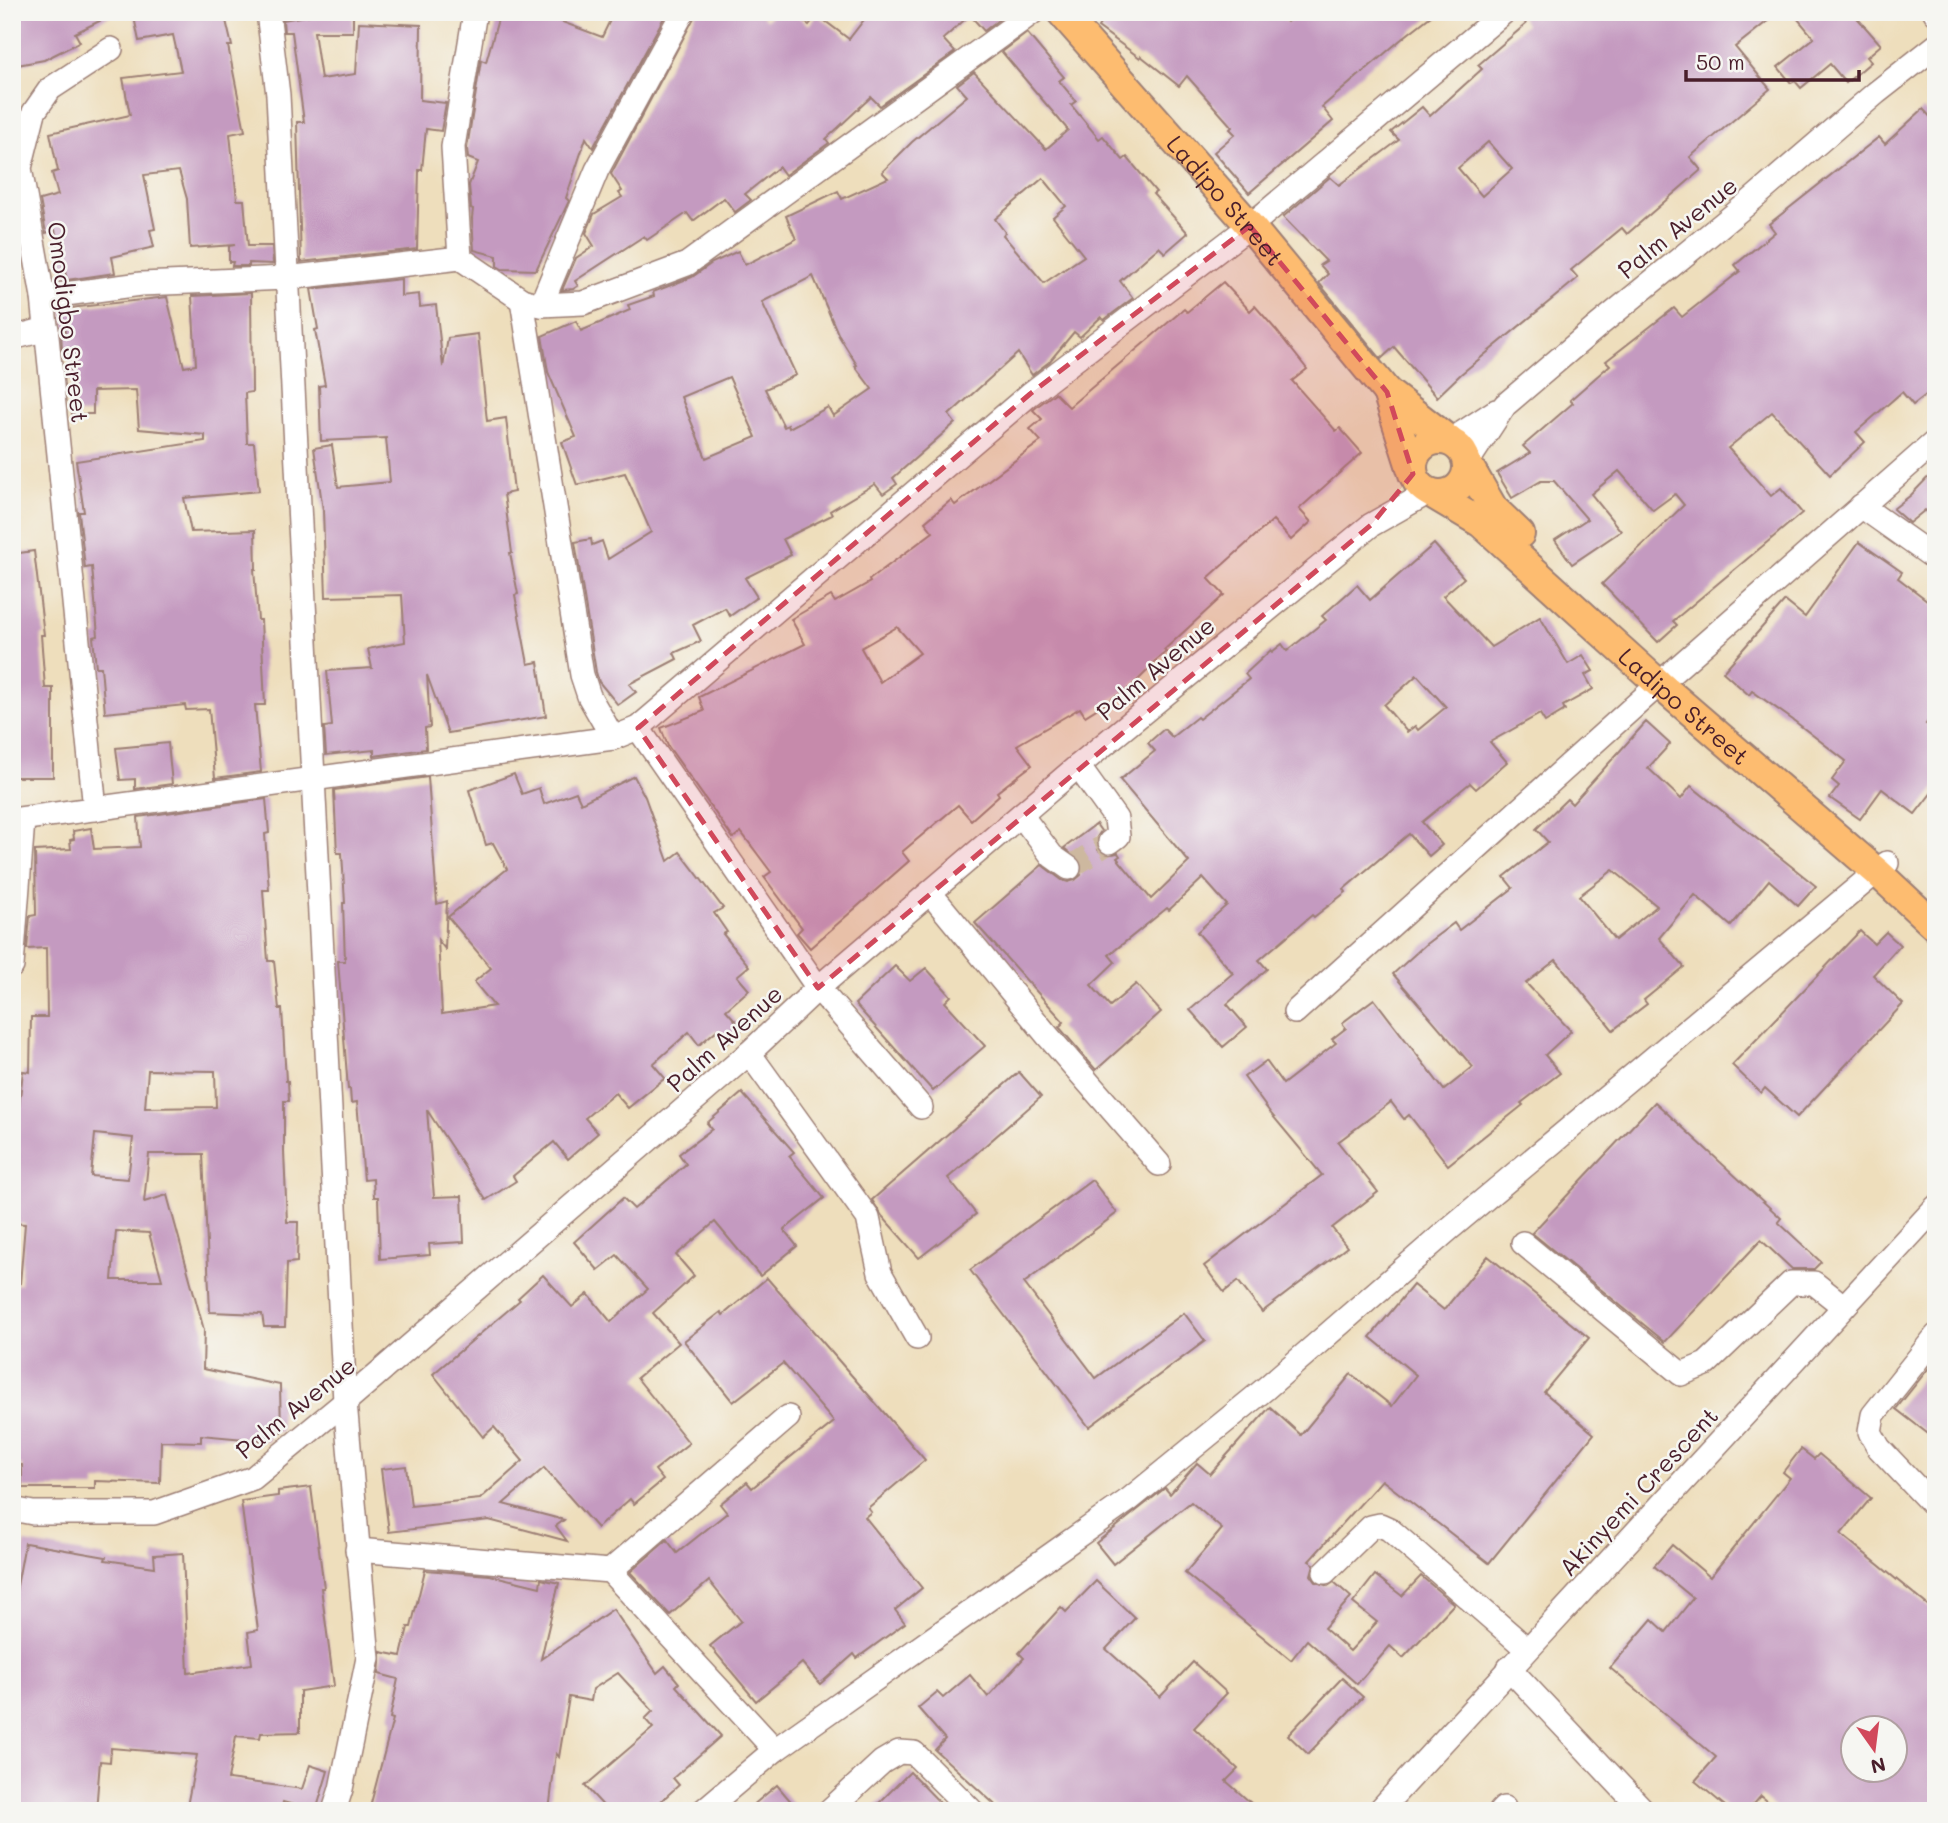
<svg xmlns="http://www.w3.org/2000/svg" width="1948" height="1823" font-family="Mali,sans-serif">
<style>
.building{fill:#c49ac0;fill-rule:evenodd}
.lines{fill:none;stroke-linecap:round;stroke-linejoin:round}
.minor-tunnel{stroke:#cdb89f;stroke-width:23;stroke-dasharray:23 11;stroke-linecap:butt}
.minor-casing{stroke:#9c7e74;stroke-width:26}
.major-casing{stroke:#9c7e74;stroke-width:32}
.minor{stroke:#fff;stroke-width:23}
.major{stroke:#fdbc70;stroke-width:28}
.marked{fill:#d1495b;fill-opacity:0.2;stroke:#d1495b;stroke-width:5;stroke-dasharray:14 9;stroke-linejoin:round}
.labels{text-anchor:middle;dominant-baseline:central;stroke-width:5;stroke-linejoin:round;paint-order:stroke}
.street-label{font-size:24px;fill:#4a1f2b;stroke:#f6f6f2}
</style>
<rect width="100%" height="100%" fill="#f6f6f2"/>
<filter id="ink" filterUnits="userSpaceOnUse"><feTurbulence type="fractalNoise" baseFrequency=".0143" numOctaves="2"/><feDisplacementMap in="SourceGraphic" scale="14" xChannelSelector="R" yChannelSelector="G"/><feConvolveMatrix kernelMatrix="1 2 1 2 8 2 1 2 1" color-interpolation-filters="sRGB"/></filter>
<filter id="wash" filterUnits="userSpaceOnUse"><feTurbulence type="fractalNoise" baseFrequency=".00686" numOctaves="4" result="noise"/><feDisplacementMap in="SourceGraphic" scale="28" xChannelSelector="R" yChannelSelector="G"/><feGaussianBlur stdDeviation="1.57" result="paint"/><feColorMatrix in="noise" values="0 0 0 0 0 0 0 0 0 0 0 0 0 0 0 0 0 1.4 0 .05"/><feComposite in="paint" operator="in"/></filter>
<g filter="url(#wash)">
<rect width="100%" height="100%" fill="#eedebc"/>
<g id="blocks">
<!-- building -->
<g class="building">
<polygon points="12,12 118,12 75,33 80,42 44,60 12,66"/>
<polygon points="133,12 224,12 232,46 228,46 245,131 230,134 237,200 244,200 248,246 272,246 273,264 249,263 249,266 232,266 233,262 229,262 229,246 235,245 190,248 187,199 179,171 144,175 155,229 150,230 154,247 112,257 115,273 67,280 55,230 46,233 40,200 58,195 52,173 58,171 50,133 130,115 123,78 181,71 173,35 139,41"/>
<polygon points="327,12 353,12 353,32 314,32 321,79 356,74 359,22 421,25 420,100 446,103 441,131 426,129 422,170 419,170 417,249 301,262 297,122 304,122 292,32 284,32 283,20"/>
<polygon points="500,12 536,12 602,37 614,12 667,12 593,148 586,138 566,198 569,201 536,270 502,269 497,266 497,256 474,250 472,218 473,209 471,208 469,185 478,162 468,158 467,148 481,60 486,62"/>
<polygon points="697,12 757,12 767,20 774,12 792,12 809,25 817,15 849,39 870,12 1006,14 984,31 970,15 943,39 955,52 880,106 871,97 826,139 829,143 785,175 779,167 745,194 751,200 735,212 724,198 693,221 687,213 647,240 644,236 575,281 578,286 573,289 562,290 576,258 594,246 586,233 594,214 622,197 619,193 622,191 611,174"/>
<polygon points="1108,12 1276,12 1287,22 1299,12 1436,12 1404,37 1322,107 1333,121 1249,193 1214,152 1235,134 1230,129 1232,127 1187,76 1179,86 1141,56 1140,58 1098,27"/>
<path d="M 1518,12 L 1779,12 L 1735,47 L 1770,89 L 1690,157 L 1701,170 L 1627,234 L 1622,228 L 1571,270 L 1578,278 L 1461,374 L 1437,397 L 1394,347 L 1381,359 L 1319,283 L 1328,274 L 1320,265 L 1326,261 L 1283,217 L 1330,177 L 1339,185 L 1399,140 L 1391,132 L 1422,107 L 1430,116 L 1482,69 L 1478,65 L 1526,24 ZM 1488,142 L 1512,169 L 1482,196 L 1458,168 Z"/>
<polygon points="1792,12 1852,12 1881,45 1867,57 1871,62 1846,83 1830,64 1801,88 1795,81 1791,83 1778,67 1814,38"/>
<path d="M 1027,33 L 1064,77 L 1059,81 L 1076,101 L 1071,105 L 1099,139 L 1103,136 L 1123,160 L 1127,157 L 1156,192 L 1153,194 L 1188,233 L 1165,253 L 1159,247 L 1120,281 L 1133,298 L 1104,320 L 1101,317 L 1080,337 L 1074,332 L 1049,362 L 1032,375 L 1018,353 L 949,415 L 955,423 L 893,478 L 897,484 L 883,494 L 875,484 L 830,511 L 832,515 L 783,539 L 791,555 L 745,578 L 757,597 L 730,616 L 725,608 L 693,625 L 701,641 L 674,653 L 677,659 L 629,684 L 636,692 L 618,705 L 599,682 L 596,672 L 575,542 L 591,539 L 592,545 L 602,541 L 608,559 L 651,532 L 625,473 L 577,485 L 562,442 L 576,437 L 548,372 L 542,336 L 576,321 L 581,331 L 630,310 L 628,305 L 654,296 L 653,292 L 692,277 L 712,263 L 738,251 L 745,265 L 796,239 L 786,216 L 838,191 L 842,199 L 888,178 L 882,172 L 912,142 L 967,96 L 957,85 L 974,72 L 1046,149 L 1068,130 L 1002,52 ZM 1043,178 L 1066,206 L 1053,217 L 1084,256 L 1044,283 L 1003,235 L 1005,232 L 995,219 ZM 813,276 L 839,336 L 857,365 L 855,366 L 872,389 L 833,416 L 828,407 L 789,428 L 788,425 L 784,427 L 765,389 L 796,375 L 762,302 ZM 729,377 L 756,437 L 706,458 L 681,397 Z"/>
<polygon points="1923,109 1936,123 1936,387 1913,405 1902,392 1856,432 1865,442 1830,475 1772,412 1728,448 1771,496 1781,488 1802,513 1673,621 1677,625 1658,642 1602,584 1684,505 1675,494 1653,510 1619,471 1591,494 1621,531 1572,564 1555,540 1587,519 1554,481 1541,481 1512,498 1497,473 1530,453 1523,446 1573,403 1570,400 1610,365 1606,361 1674,308 1682,317 1740,271 1735,265 1775,232 1769,224 1879,137 1885,144"/>
<polygon points="401,279 401,296 419,294 420,307 436,305 443,367 448,338 478,334 487,421 506,418 514,492 504,494 512,553 510,553 518,594 515,595 528,664 538,662 546,716 448,733 427,675 430,727 425,728 426,749 374,756 374,750 326,755 324,727 332,726 327,671 372,668 368,649 405,642 402,595 326,597 323,510 314,448 332,445 338,487 390,482 386,438 321,441 319,386 325,385 315,330 318,329 311,289"/>
<path d="M 1223,282 L 1250,311 L 1255,306 L 1276,330 L 1307,369 L 1292,381 L 1336,431 L 1340,428 L 1362,453 L 1299,509 L 1311,522 L 1291,540 L 1273,520 L 1208,578 L 1224,595 L 1164,650 L 1166,652 L 1149,666 L 1150,668 L 1131,687 L 1085,716 L 1080,708 L 1017,745 L 1032,765 L 997,792 L 999,795 L 971,820 L 958,805 L 902,852 L 909,861 L 810,948 L 797,933 L 802,928 L 764,877 L 771,872 L 741,832 L 733,838 L 668,746 L 661,728 L 704,711 L 699,697 L 805,644 L 791,619 L 831,596 L 835,602 L 870,582 L 869,580 L 933,532 L 925,522 L 951,500 L 955,505 L 1041,441 L 1030,429 L 1042,419 L 1033,410 L 1039,405 L 1055,393 L 1069,407 L 1184,309 L 1187,312 ZM 897,627 L 920,653 L 880,682 L 861,648 Z"/>
<polygon points="251,293 252,392 245,393 247,443 254,443 259,491 184,498 191,532 255,530 256,569 254,569 258,620 261,620 265,705 255,705 261,772 215,778 209,709 186,710 185,705 105,713 101,667 96,667 93,637 98,636 92,567 85,568 79,512 84,512 76,461 205,441 205,435 139,429 136,390 93,391 93,414 72,414 70,350 62,350 61,332 65,332 61,309 167,297 184,367 196,365 192,296"/>
<polygon points="1936,469 1936,520 1925,510 1909,523 1893,509 1911,495"/>
<polygon points="1859,542 1902,572 1898,578 1936,607 1936,710 1926,724 1936,731 1936,787 1915,814 1882,789 1860,819 1830,798 1839,786 1832,780 1846,761 1793,720 1752,691 1749,695 1723,672 1785,601 1805,617"/>
<path d="M 1434,544 L 1464,578 L 1443,596 L 1491,647 L 1540,617 L 1568,664 L 1583,655 L 1593,671 L 1585,675 L 1593,689 L 1563,706 L 1565,710 L 1545,722 L 1540,714 L 1490,742 L 1507,762 L 1476,789 L 1470,783 L 1422,822 L 1442,845 L 1429,856 L 1409,834 L 1344,889 L 1346,892 L 1314,917 L 1312,915 L 1259,960 L 1267,969 L 1227,1004 L 1247,1027 L 1223,1047 L 1190,1010 L 1233,973 L 1197,932 L 1227,905 L 1203,878 L 1169,910 L 1167,908 L 1109,955 L 1115,962 L 1091,985 L 1110,1006 L 1136,984 L 1161,1012 L 1096,1070 L 1059,1027 L 1064,1022 L 975,923 L 1042,865 L 1062,880 L 1068,882 L 1075,880 L 1081,875 L 1082,863 L 1064,848 L 1096,824 L 1101,831 L 1097,837 L 1098,850 L 1105,855 L 1118,853 L 1120,856 L 1117,858 L 1151,899 L 1189,862 L 1120,780 L 1155,751 L 1148,743 L 1164,729 L 1172,737 L 1197,717 L 1199,719 L 1249,679 L 1245,674 L 1271,650 L 1272,652 L 1282,644 L 1287,651 L 1326,620 L 1322,616 L 1357,585 L 1370,600 ZM 1417,675 L 1446,707 L 1418,730 L 1415,726 L 1407,732 L 1384,705 Z"/>
<polygon points="34,551 44,635 41,635 45,688 53,688 53,777 12,777 12,554"/>
<path d="M 1646,722 L 1670,744 L 1648,768 L 1681,799 L 1691,786 L 1816,886 L 1798,906 L 1769,880 L 1731,926 L 1695,895 L 1659,938 L 1684,967 L 1644,1000 L 1647,1004 L 1613,1030 L 1556,960 L 1526,983 L 1571,1031 L 1545,1055 L 1560,1073 L 1521,1103 L 1523,1105 L 1448,1165 L 1409,1115 L 1404,1119 L 1391,1102 L 1338,1142 L 1378,1192 L 1332,1228 L 1347,1247 L 1262,1312 L 1238,1281 L 1224,1292 L 1204,1266 L 1322,1175 L 1272,1115 L 1244,1077 L 1266,1061 L 1283,1084 L 1336,1043 L 1332,1039 L 1346,1028 L 1342,1023 L 1374,999 L 1444,1090 L 1473,1067 L 1393,974 L 1426,944 L 1454,923 L 1459,930 L 1513,888 L 1504,877 L 1548,842 L 1536,829 L 1567,799 L 1572,804 ZM 1613,870 L 1657,906 L 1615,940 L 1579,896 Z"/>
<polygon points="168,743 172,784 135,789 135,779 120,780 116,748"/>
<polygon points="514,774 522,794 539,788 544,804 576,792 581,803 634,776 645,797 668,861 680,852 723,908 714,913 727,932 723,934 749,966 737,976 749,990 726,1010 743,1029 728,1042 717,1030 699,1045 689,1032 653,1064 665,1078 628,1108 615,1093 585,1118 598,1133 568,1159 554,1142 513,1176 516,1181 486,1200 427,1110 434,1197 462,1196 464,1242 429,1244 430,1255 380,1259 378,1197 374,1197 373,1179 364,1180 357,1102 351,1103 350,1089 348,1089 338,961 345,961 343,903 345,903 342,853 337,853 334,790 428,777 437,904 447,901 445,949 438,940 442,1014 494,1006 474,982 491,968 448,917 507,869 493,843 486,845 469,790"/>
<path d="M 266,799 L 269,833 L 265,834 L 269,890 L 263,890 L 268,961 L 274,961 L 279,1009 L 282,1009 L 286,1081 L 288,1081 L 289,1101 L 284,1101 L 284,1152 L 287,1222 L 298,1222 L 297,1262 L 287,1263 L 285,1327 L 264,1327 L 262,1314 L 210,1312 L 203,1154 L 149,1154 L 144,1202 L 167,1195 L 204,1330 L 203,1369 L 280,1385 L 281,1432 L 269,1431 L 268,1441 L 201,1435 L 201,1442 L 161,1441 L 160,1483 L 95,1481 L 95,1488 L 22,1488 L 22,1465 L 12,1465 L 12,1318 L 14,1318 L 16,1284 L 20,1284 L 25,1224 L 12,1223 L 12,1141 L 14,1126 L 17,1126 L 23,1071 L 30,1072 L 31,1017 L 47,1017 L 46,948 L 27,949 L 30,916 L 36,915 L 35,851 L 71,849 L 70,840 L 74,839 L 73,831 L 91,828 L 94,849 L 140,847 L 138,817 ZM 148,1070 L 215,1071 L 216,1107 L 145,1108 ZM 95,1134 L 133,1138 L 128,1179 L 91,1176 ZM 116,1231 L 149,1233 L 162,1280 L 112,1280 Z"/>
<polygon points="1860,931 1874,944 1886,932 1900,945 1873,975 1903,1004 1797,1117 1765,1088 1761,1093 1732,1065"/>
<polygon points="895,966 910,981 926,968 951,996 945,1002 985,1046 933,1091 855,1004"/>
<polygon points="1019,1072 1041,1097 948,1178 976,1214 919,1258 882,1216 872,1200"/>
<polygon points="742,1093 794,1152 789,1156 824,1198 784,1230 797,1246 760,1276 715,1222 676,1255 694,1276 653,1313 679,1343 637,1378 689,1443 655,1470 663,1480 634,1504 630,1499 597,1528 544,1468 503,1504 564,1520 556,1526 567,1541 489,1520 389,1532 381,1469 406,1466 411,1506 480,1499 523,1461 494,1427 483,1437 433,1374 520,1300 518,1298 543,1275 572,1307 588,1294 611,1322 648,1289 617,1255 598,1270 574,1242 623,1198 634,1209 686,1164 679,1154 712,1129 707,1123"/>
<polygon points="1655,1102 1781,1218 1778,1222 1821,1262 1814,1269 1792,1269 1761,1240 1665,1342 1532,1233"/>
<polygon points="1092,1180 1117,1213 1024,1283 1096,1378 1184,1313 1205,1341 1089,1427 970,1270"/>
<polygon points="1488,1256 1589,1338 1544,1392 1594,1434 1489,1563 1382,1480 1309,1561 1314,1564 1311,1575 1316,1582 1328,1586 1334,1582 1351,1597 1324,1628 1350,1651 1377,1622 1353,1603 1375,1575 1402,1596 1421,1576 1454,1604 1403,1658 1390,1646 1357,1684 1307,1640 1291,1660 1185,1573 1222,1529 1191,1502 1113,1564 1096,1543 1165,1488 1170,1494 1197,1463 1210,1474 1270,1407 1301,1435 1351,1374 1392,1406 1416,1375 1370,1337 1413,1285 1444,1310"/>
<polygon points="767,1278 925,1460 868,1508 871,1512 865,1517 922,1588 895,1610 905,1623 857,1658 854,1654 820,1684 802,1663 756,1701 710,1646 741,1621 709,1581 670,1615 630,1572 667,1540 677,1553 727,1513 720,1504 747,1482 752,1488 834,1422 783,1363 733,1402 684,1341 721,1312 723,1315"/>
<polygon points="1936,1359 1936,1440 1896,1409"/>
<path d="M 1801,1449 L 1814,1459 L 1819,1454 L 1871,1498 L 1841,1534 L 1936,1612 L 1936,1811 L 1779,1811 L 1761,1796 L 1748,1811 L 1731,1811 L 1695,1781 L 1716,1757 L 1610,1668 L 1652,1619 L 1666,1632 L 1693,1598 L 1654,1566 L 1672,1545 L 1710,1577 L 1790,1478 L 1783,1472 ZM 1853,1728 L 1895,1728 L 1895,1770 L 1853,1770 Z"/>
<polygon points="311,1487 324,1588 321,1588 334,1686 300,1691 300,1732 261,1733 260,1738 236,1736 228,1779 302,1789 310,1765 328,1771 316,1811 283,1802 281,1811 186,1811 197,1755 111,1748 110,1762 100,1761 96,1811 12,1811 12,1613 25,1543 106,1557 105,1560 155,1567 154,1555 183,1553 188,1673 252,1664 248,1632 258,1630 241,1501 278,1496 278,1491"/>
<polygon points="425,1570 490,1575 540,1587 541,1579 559,1583 541,1659 613,1609 657,1673 665,1666 679,1683 676,1686 721,1736 673,1778 679,1785 650,1811 608,1811 585,1786 653,1728 645,1719 653,1711 618,1673 593,1689 591,1701 569,1697 559,1757 556,1753 549,1811 369,1811 393,1719 390,1718 398,1679 379,1674 381,1652 401,1656 408,1627 411,1627"/>
<polygon points="1096,1581 1135,1618 1106,1649 1160,1697 1193,1662 1227,1693 1194,1728 1238,1769 1226,1781 1260,1811 1002,1811 935,1750 945,1739 918,1708 937,1692 943,1698 970,1675 988,1697 1024,1658 1019,1653 1061,1607 1066,1612"/>
<polygon points="1342,1678 1363,1697 1308,1754 1288,1735"/>
<polygon points="910,1772 948,1811 871,1811"/>
<polygon points="777,1785 799,1811 746,1811"/>
</g>
</g>
</g>
<g filter="url(#ink)">
<use href="#blocks" fill-opacity="0" stroke="#9c7e74" stroke-width="2"/>
<g class="lines">
<!-- minor-tunnel -->
<polyline class="minor-tunnel" points="1069,868 1110,842"/>
<defs>
<g id="minor">
<polyline points="268,12 278,95 345,1402 368,1658 341,1789 334,1811"/>
<polyline points="1935,12 1936,13"/>
<polyline points="460,258 453,147 475,12"/>
<polyline points="43,297 141,284 286,278 460,258 522,300 541,305 583,303 687,264 1033,12"/>
<polyline points="522,300 582,675 589,696 613,738"/>
<polyline points="541,305 597,170 683,12"/>
<polyline points="12,338 47,329"/>
<polyline points="1450,441 1496,411"/>
<polyline points="1467,463 1505,405 1599,325 1747,204 1876,93 1936,46"/>
<polyline points="1861,506 1936,559"/>
<polyline points="638,728 818,988 921,1107"/>
<polyline points="1078,766 1116,819 1118,836 1110,842"/>
<polyline points="95,809 43,297 20,168 34,112 50,89 111,49"/>
<polyline points="1021,815 1052,856 1069,868"/>
<polyline points="12,820 613,738 638,728 1030,394 1250,226 1504,12"/>
<polyline points="931,894 1047,1035 1159,1164"/>
<polyline points="12,966 23,820"/>
<polyline points="1295,1012 1659,684 1936,441"/>
<polyline points="749,1053 868,1218 880,1273 917,1338"/>
<polyline points="1523,1243 1681,1374 1706,1364 1791,1283 1814,1283 1843,1306"/>
<polyline points="1936,1336 1873,1415 1870,1432 1879,1448 1936,1508"/>
<polyline points="12,1509 33,1513 154,1513 253,1478 345,1402 749,1053 818,988 1078,766 1371,525 1429,492"/>
<polyline points="357,1550 610,1571 775,1750"/>
<polyline points="610,1571 788,1417"/>
<polyline points="1325,1572 1371,1527 1380,1525 1389,1529 1527,1649"/>
<polyline points="1509,1668 1644,1811"/>
<polyline points="703,1811 775,1750 1130,1499 1265,1389 1448,1230 1887,863"/>
<polyline points="829,1811 882,1762 899,1752 914,1753 972,1811"/>
<polyline points="1379,1811 1936,1207"/>
<polyline points="1501,1811 1504,1808"/>
</g>
<g id="major">
<path id="s1" d="M 1061,12 L 1250,226 L 1387,392 L 1450,441"/>
<polyline points="1387,392 1413,474"/>
<circle cx="1440" cy="467" r="27"/>
<polyline points="1467,463 1493,508 1520,534"/>
<path id="s2" d="M 1429,492 L 1481,523 L 1659,684 L 1877,872 L 1936,927"/>
</g>
</defs>
<!-- minor casing -->
<use href="#minor" class="minor-casing"/>
<!-- major casing -->
<use href="#major" class="major-casing"/>
<!-- minor -->
<use href="#minor" class="minor"/>
<!-- major -->
<use href="#major" class="major"/>
</g>
</g>
<!-- marked area -->
<path class="marked" d="M 1250,226 L 1387,392 L 1413,474 L 1371,525 L 818,988 L 638,728 L 1030,394 Z"/>
<g class="labels">
<!-- street labels -->
<g class="street-label">
<text stroke="none"><textPath href="#s1" startOffset="250">Ladipo Street</textPath></text>
<text transform="translate(1677 227) rotate(-39)">Palm Avenue</text>
<text transform="translate(69 322) rotate(83)">Omodigbo Street</text>
<text transform="translate(1155 668) rotate(-40)">Palm Avenue</text>
<text stroke="none"><textPath href="#s2" startOffset="334">Ladipo Street</textPath></text>
<text transform="translate(724 1038) rotate(-42)">Palm Avenue</text>
<text transform="translate(295 1407) rotate(-39)">Palm Avenue</text>
<text transform="translate(1638 1491) rotate(-47)">Akinyemi Crescent</text>
</g>
</g>
<!-- margin -->
<rect width="1948" height="1823" fill="none" stroke="#f6f6f2" stroke-width="42"/>
<!-- north arrow -->
<g transform="translate(1874 1749) rotate(166)"><circle r="33" fill="#f6f6f2" stroke="#b1a0a2" stroke-width="2"/>
<path d="M0-5L12 26L0 18L-12 26Z" fill="#d1495b"/>
<text y="-10" font-size="19" font-weight="bold" text-anchor="middle" fill="#4a1f2b">N</text>
</g>
<!-- scale -->
<path d="M1686 70v10h173v-10" fill="none" stroke="#4a1f2b" stroke-width="3.5"/>
<text x="1696" y="70" font-size="21" fill="#4a1f2b" stroke="#f6f6f2" stroke-width="5" paint-order="stroke">50 m</text>
</svg>
